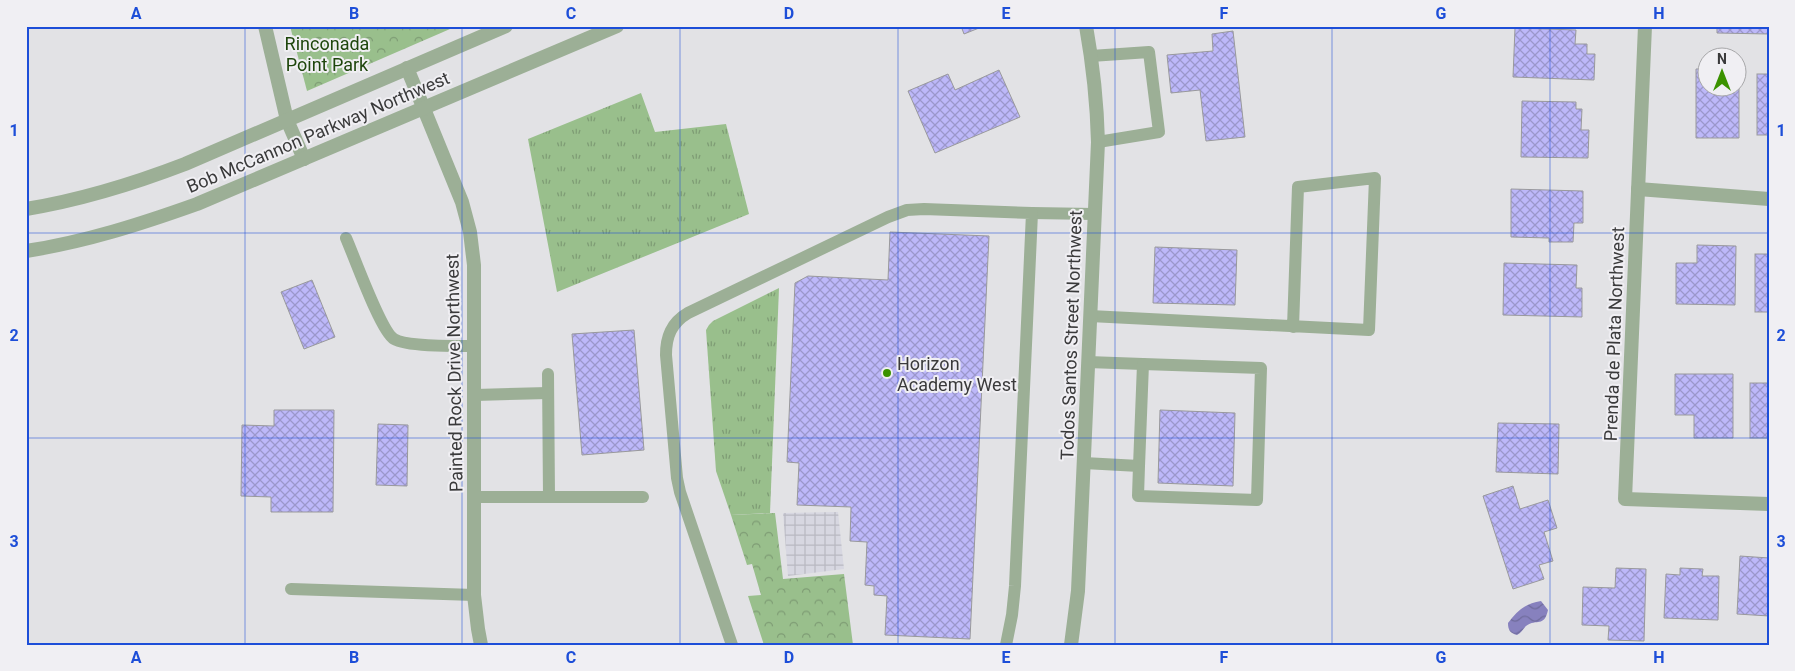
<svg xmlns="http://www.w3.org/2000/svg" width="1795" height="671" font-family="Roboto,sans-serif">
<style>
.industrial{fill:url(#industrial-grid)}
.grass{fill:url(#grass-tufts)}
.park{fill:url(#park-crowns)}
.water{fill:url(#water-waves)}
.building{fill:url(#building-cross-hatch);stroke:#99999c}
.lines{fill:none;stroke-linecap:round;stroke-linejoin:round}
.service{stroke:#9caf96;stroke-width:12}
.minor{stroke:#9caf96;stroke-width:14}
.tertiary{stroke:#9caf96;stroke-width:14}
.grid{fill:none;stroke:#1d4ed8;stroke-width:1;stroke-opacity:0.55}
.poi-dot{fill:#3b9200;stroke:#f0eff3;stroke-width:2}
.labels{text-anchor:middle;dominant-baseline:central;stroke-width:4;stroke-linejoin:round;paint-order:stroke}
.park-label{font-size:18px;fill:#1e460c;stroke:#f0eff3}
.street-label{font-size:18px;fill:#3a3a3b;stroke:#f0eff3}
.poi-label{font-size:18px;fill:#3a3a3b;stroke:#f0eff3;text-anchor:start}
.neatline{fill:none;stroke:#1d4ed8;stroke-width:2}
.grid-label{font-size:16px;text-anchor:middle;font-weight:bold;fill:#1d4ed8}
</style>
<defs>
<pattern id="industrial-grid" width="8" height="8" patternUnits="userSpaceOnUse" patternTransform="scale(1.25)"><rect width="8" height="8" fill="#d7d7e1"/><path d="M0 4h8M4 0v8" fill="none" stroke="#b9b9c2"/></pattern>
<pattern id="grass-tufts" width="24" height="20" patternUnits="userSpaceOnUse" patternTransform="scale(1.25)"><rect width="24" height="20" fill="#99bf8c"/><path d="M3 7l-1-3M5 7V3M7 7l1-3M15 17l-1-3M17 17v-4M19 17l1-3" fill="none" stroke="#7e9c74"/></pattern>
<pattern id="park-crowns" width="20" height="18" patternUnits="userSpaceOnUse" patternTransform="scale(1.25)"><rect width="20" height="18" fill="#99bf8c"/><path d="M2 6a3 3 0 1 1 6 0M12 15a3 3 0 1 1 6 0" fill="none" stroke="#7e9c74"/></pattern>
<pattern id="water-waves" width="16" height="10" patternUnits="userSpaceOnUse" patternTransform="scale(1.25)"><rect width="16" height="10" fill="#8781be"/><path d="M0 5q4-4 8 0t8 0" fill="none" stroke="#6f6b9c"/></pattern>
<pattern id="building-cross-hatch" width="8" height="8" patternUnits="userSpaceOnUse" patternTransform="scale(1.25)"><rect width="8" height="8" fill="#bdb8f9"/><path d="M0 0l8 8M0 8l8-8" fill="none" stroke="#9b97cb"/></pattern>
</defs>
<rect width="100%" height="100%" fill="#e2e2e5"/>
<!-- industrial -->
<polygon class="industrial" points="838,512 844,569 788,576 783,513"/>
<!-- grass -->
<g class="grass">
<polygon points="641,93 655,132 726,124 749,214 557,292 528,139"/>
<polygon points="779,288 770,513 731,515 716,471 706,330 709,325 713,321"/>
</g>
<!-- park -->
<g class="park">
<polygon points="290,26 457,26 307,91"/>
<polygon points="775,513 783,579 844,574 853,645 764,645 748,596 761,595 752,564 747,565 731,515"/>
</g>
<!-- water -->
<path class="water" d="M 1541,601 L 1548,610 C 1544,628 1537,618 1526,626 C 1523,629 1521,633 1517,635 C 1510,633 1508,630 1508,623 C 1517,611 1526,603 1541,601 Z"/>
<!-- building -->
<g class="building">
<polygon points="961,26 984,26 964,34"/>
<polygon points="1717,26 1769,26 1769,34 1717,33"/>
<polygon points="1515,28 1576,30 1575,44 1587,44 1587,54 1595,54 1594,80 1513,77"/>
<polygon points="1233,31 1245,137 1206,141 1200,90 1171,93 1167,55 1213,51 1212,34"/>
<polygon points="1696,69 1708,69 1708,88 1738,88 1739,69 1739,138 1696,138"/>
<polygon points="999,70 1020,117 935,153 908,91 948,74 955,90"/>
<rect x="1757" y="74" width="12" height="61"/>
<polygon points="1522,101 1576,102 1576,109 1582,109 1581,130 1589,130 1588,158 1521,157"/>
<polygon points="1511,189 1583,191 1583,223 1574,223 1573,242 1549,242 1549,238 1511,237"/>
<polygon points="890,232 989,236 970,639 885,635 887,596 874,595 874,586 865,585 867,542 850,541 851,507 797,505 799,463 787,462 795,283 808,276 888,280"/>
<polygon points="1697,245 1736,246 1735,305 1676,304 1676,263 1697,263"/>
<polygon points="1155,247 1237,250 1235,305 1153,303"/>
<rect x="1755" y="254" width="14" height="58"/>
<polygon points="1504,263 1577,265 1576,288 1582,288 1582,317 1503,315"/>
<polygon points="312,280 335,337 304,349 281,292"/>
<polygon points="634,330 644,450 582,455 572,334"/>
<polygon points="1675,374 1733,374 1733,438 1694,438 1694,415 1675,415"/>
<rect x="1750" y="383" width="19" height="55"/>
<polygon points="274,410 334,410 333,512 271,512 271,497 241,496 242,425 274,426"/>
<polygon points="1160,410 1235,413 1233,486 1158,483"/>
<polygon points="1498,423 1559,424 1558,474 1496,472"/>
<polygon points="378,424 408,425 407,486 376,485"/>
<polygon points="1513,486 1520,509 1548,500 1557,528 1544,532 1553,561 1539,565 1544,579 1513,589 1483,496"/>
<polygon points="1740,556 1769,558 1769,616 1737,614"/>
<polygon points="1616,568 1646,569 1644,641 1608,640 1609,626 1582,625 1583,587 1615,588"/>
<polygon points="1680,568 1703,569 1702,576 1719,576 1718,620 1664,618 1666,574 1680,575"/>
</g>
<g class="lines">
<!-- service -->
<g class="service">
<polyline points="1091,56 1149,52 1159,132 1098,142"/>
<polyline points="1032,213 1094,214"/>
<path d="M 346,238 C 354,256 381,332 394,339 C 407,347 457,346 475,346"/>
<path d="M 1090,316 C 1183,321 1276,326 1369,330 L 1375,178 L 1298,187 L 1293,327"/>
<polyline points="1088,362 1143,364"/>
<polyline points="548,374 549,497"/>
<polyline points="475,395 548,393"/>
<polyline points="1084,463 1139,466 1138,496 1257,500 1261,368 1143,364 1139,466"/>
<polyline points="475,497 643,497"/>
<polyline points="291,589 474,595"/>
<path d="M 732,645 L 680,492 L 677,478 L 666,355 C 666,337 671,323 688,313 L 888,217 L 907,210 L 924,209 L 1032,213 L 1015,586 L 1012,615 L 1006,645"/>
</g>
<!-- minor -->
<g class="minor">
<polyline points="265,26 287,120"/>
<polyline points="1645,26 1625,499 1769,504"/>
<polyline points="424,109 462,202 470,232 474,265 474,595 478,629 481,645"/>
<polyline points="1638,189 1769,199"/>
<path d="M 1071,645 L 1078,591 L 1098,142 C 1097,103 1093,65 1086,26"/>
</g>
<!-- tertiary -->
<g class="tertiary">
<polyline points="407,68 424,109"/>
<polyline points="287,120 304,159"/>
<path d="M 26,209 C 81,200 133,184 185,164 L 506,26"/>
<path d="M 26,251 C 85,242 141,224 197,204 L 617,26"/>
</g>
</g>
<!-- grid -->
<path class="grid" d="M 245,26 L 245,645M 462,26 L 462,645M 680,26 L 680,645M 898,26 L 898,645M 1115,26 L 1115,645M 1332,26 L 1332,645M 1550,26 L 1550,645M 26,233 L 1769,233M 26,438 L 1769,438"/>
<!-- markers -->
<circle class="poi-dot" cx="887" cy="373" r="5"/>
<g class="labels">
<!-- park labels -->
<g class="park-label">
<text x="327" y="43">Rinconada<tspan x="327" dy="21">Point Park</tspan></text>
</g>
<!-- street labels -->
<g class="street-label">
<text transform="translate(318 132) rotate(-23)">Bob McCannon Parkway Northwest</text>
<text transform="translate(1614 334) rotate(-88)">Prenda de Plata Northwest</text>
<text transform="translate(1071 335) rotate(-88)">Todos Santos Street Northwest</text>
<text transform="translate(454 373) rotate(-91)">Painted Rock Drive Northwest</text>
</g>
<!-- poi labels -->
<g class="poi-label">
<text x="897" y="363">Horizon<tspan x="897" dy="21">Academy West</tspan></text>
</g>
</g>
<!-- border -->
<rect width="1795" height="671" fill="none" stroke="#f0eff3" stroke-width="55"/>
<!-- north arrow -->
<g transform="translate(1722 72)"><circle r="24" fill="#f0eff3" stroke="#a7a7a9"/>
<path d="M0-4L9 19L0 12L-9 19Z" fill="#3b9200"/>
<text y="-8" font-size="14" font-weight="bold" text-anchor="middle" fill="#3a3a3b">N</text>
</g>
<rect x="28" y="28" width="1740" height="616" class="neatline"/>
<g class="grid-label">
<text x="136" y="19">A</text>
<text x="354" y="19">B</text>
<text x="571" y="19">C</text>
<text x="789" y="19">D</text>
<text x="1006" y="19">E</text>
<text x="1224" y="19">F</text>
<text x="1441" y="19">G</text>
<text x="1659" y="19">H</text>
<text x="14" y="136">1</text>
<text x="1781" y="136">1</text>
<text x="14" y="341">2</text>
<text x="1781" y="341">2</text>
<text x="14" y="547">3</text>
<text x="1781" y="547">3</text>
<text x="136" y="663">A</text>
<text x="354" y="663">B</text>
<text x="571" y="663">C</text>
<text x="789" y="663">D</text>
<text x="1006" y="663">E</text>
<text x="1224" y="663">F</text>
<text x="1441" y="663">G</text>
<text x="1659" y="663">H</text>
</g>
</svg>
